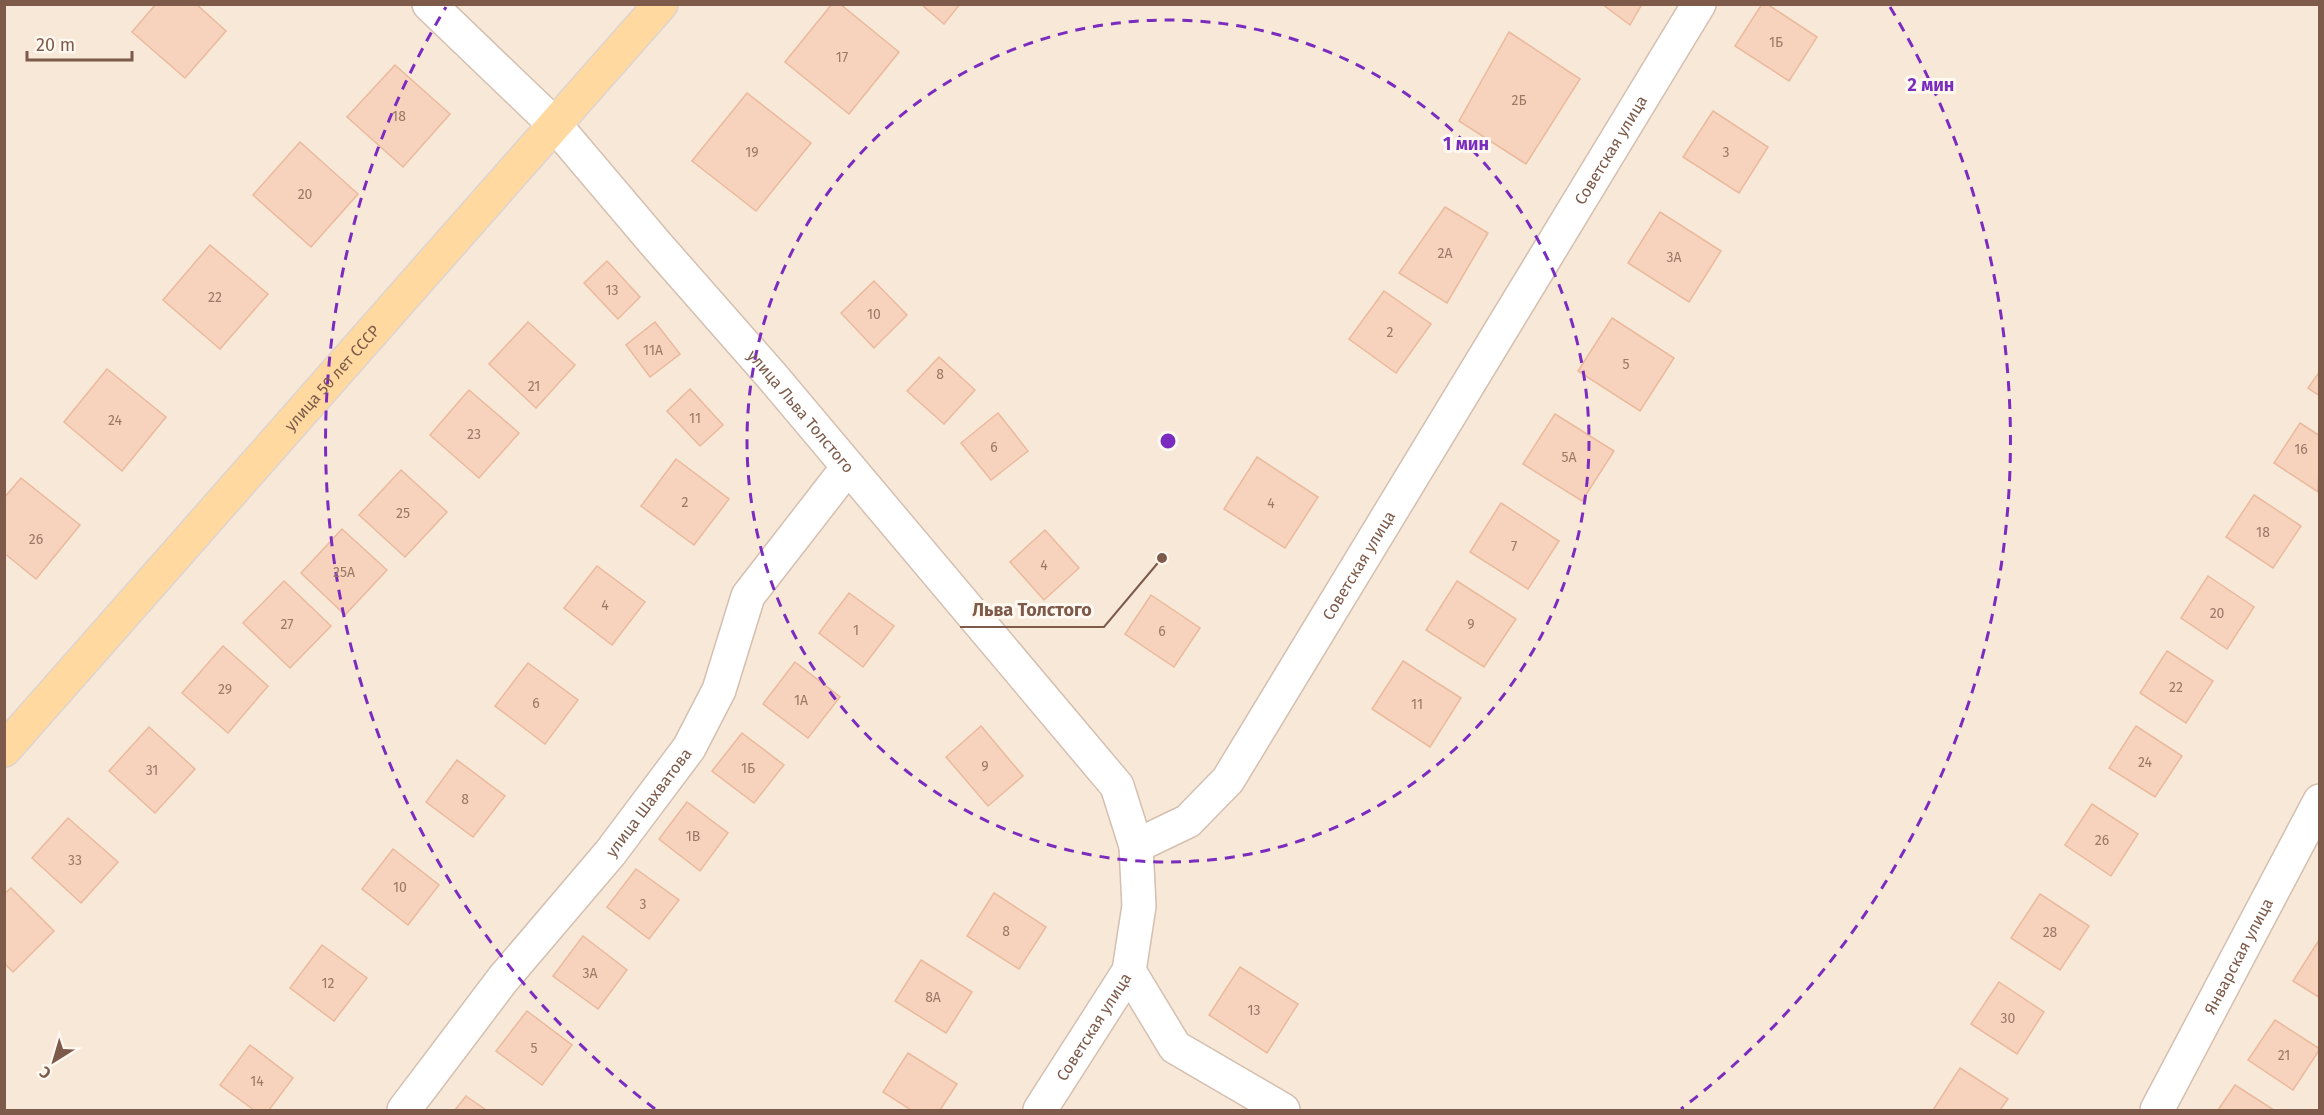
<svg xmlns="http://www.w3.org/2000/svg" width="2324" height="1115" font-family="'Fira Sans',sans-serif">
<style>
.residential{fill:#f7e8d7}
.building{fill:#f7d3be;stroke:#ebb99c;stroke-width:1.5}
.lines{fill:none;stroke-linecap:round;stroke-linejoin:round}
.minor-casing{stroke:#d5bfb0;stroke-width:36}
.major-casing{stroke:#ddd4d0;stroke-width:36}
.minor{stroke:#fff;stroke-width:33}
.major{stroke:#ffd9a0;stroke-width:33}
.ring{fill:none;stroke:#7b2cbf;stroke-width:3;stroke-dasharray:10 8}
.labels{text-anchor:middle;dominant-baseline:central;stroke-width:6;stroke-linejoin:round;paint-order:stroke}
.number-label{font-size:14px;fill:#9c7866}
.street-label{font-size:16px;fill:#7d5a49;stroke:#fff9f2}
.centre{fill:#7b2cbf;stroke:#fff9f2;stroke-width:3}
.ring-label{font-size:18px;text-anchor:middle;font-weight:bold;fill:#7b2cbf;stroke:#fff9f2;stroke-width:6;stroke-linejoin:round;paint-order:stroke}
.leader{fill:none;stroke:#7d5a49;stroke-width:2}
.callout-dot{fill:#7d5a49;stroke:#fff9f2;stroke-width:2}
.callout-label{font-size:18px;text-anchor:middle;font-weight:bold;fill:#7d5a49;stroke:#fff9f2;stroke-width:6;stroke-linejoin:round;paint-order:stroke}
</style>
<rect width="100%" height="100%" fill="#fef6e9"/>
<!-- residential -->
<rect class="residential" x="5" y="5" width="2314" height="1105"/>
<!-- building -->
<g class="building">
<polygon points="156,4 196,4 226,31 185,78 132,32"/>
<polygon points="832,4 840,4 899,52 849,114 785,62"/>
<polygon points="921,4 960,4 944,24"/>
<polygon points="1602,4 1642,4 1630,25"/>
<polygon points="1762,4 1767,4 1817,37 1789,81 1735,46"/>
<polygon points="1509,32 1580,79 1526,164 1459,121"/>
<polygon points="395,65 450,114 403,167 347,117"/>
<polygon points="747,93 811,143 756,211 692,161"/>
<polygon points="1713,111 1768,147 1739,193 1683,157"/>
<polygon points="300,142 358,194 311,247 253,195"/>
<polygon points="1445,207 1488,233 1447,303 1399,273"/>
<polygon points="1660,212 1721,251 1689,302 1628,263"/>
<polygon points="210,245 268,294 220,349 163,300"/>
<polygon points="607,261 640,297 618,319 584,283"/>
<polygon points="874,281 907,315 874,348 841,313"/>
<polygon points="1384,291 1431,324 1396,373 1349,339"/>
<polygon points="1612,318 1674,358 1640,411 1578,371"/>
<polygon points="528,322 575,365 536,408 489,364"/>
<polygon points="655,322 680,354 650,377 626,345"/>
<polygon points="939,357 975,390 944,424 907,391"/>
<polygon points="107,369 166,417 122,471 64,422"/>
<polygon points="2320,371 2320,396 2308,388"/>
<polygon points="690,389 723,425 700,446 667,411"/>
<polygon points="469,390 519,433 479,478 430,435"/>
<polygon points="998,413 1028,451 991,480 961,443"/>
<polygon points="1555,414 1614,451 1582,501 1523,464"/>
<polygon points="2300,423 2320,436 2318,492 2274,463"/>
<polygon points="1257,457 1318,497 1285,548 1224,509"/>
<polygon points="676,459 729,499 694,545 641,506"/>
<polygon points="401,470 447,512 405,557 359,515"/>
<polygon points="21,478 80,525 36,579 4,553 4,498"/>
<polygon points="2254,495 2301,526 2273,568 2226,537"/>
<polygon points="1501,503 1559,541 1528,589 1470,552"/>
<polygon points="342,529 387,570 345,615 301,573"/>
<polygon points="1045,530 1079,568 1044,600 1010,562"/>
<polygon points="597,566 645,602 612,645 564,608"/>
<polygon points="2208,576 2254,607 2227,649 2181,618"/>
<polygon points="284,581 331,626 290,668 243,623"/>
<polygon points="1457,581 1516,619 1484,667 1426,630"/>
<polygon points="849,593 894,626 863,667 819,633"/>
<polygon points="1151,595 1200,628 1174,667 1125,634"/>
<polygon points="223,646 268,686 228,733 182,693"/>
<polygon points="2167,651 2213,681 2186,723 2140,693"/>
<polygon points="1403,661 1461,698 1430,747 1372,709"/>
<polygon points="795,662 840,697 808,738 763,704"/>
<polygon points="528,663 578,700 545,744 495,706"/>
<polygon points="981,726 1023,776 988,806 946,757"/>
<polygon points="2136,726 2182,756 2155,797 2109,768"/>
<polygon points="149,727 195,769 155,813 109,771"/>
<polygon points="742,733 784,765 754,803 712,771"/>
<polygon points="457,760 505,796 473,837 426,802"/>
<polygon points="687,802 728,833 700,871 659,839"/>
<polygon points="2092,804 2138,834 2111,876 2065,845"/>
<polygon points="68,818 118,862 81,903 32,858"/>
<polygon points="393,849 439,885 408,925 362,889"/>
<polygon points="636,869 679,900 649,939 607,907"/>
<polygon points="11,888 54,931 13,972 4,963 4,894"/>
<polygon points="994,893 1046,927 1019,969 967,936"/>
<polygon points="2040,894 2089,926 2060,970 2011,938"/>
<polygon points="583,936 627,970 598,1009 553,976"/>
<polygon points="2319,940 2320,940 2320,998 2293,981"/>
<polygon points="322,945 367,978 334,1021 290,988"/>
<polygon points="921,960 972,992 946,1033 895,1001"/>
<polygon points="1240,967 1298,1004 1267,1053 1209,1015"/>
<polygon points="1999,982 2044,1012 2017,1054 1971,1024"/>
<polygon points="527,1011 572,1045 542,1085 496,1051"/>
<polygon points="2275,1020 2320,1049 2293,1090 2248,1060"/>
<polygon points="250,1045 293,1078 269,1110 254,1110 220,1085"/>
<polygon points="908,1053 957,1084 940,1110 911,1110 883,1092"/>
<polygon points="1960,1068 2008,1099 2000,1110 1933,1110"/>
<polygon points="2235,1085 2274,1110 2218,1110"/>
<polygon points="466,1096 486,1110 455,1110"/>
</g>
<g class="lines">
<defs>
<g id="minor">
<path id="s1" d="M 429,4 L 555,125 L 655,243 L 771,375 L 1117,786 L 1136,846"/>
<polyline points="1129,971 1175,1047 1283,1110"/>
<path id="s2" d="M 404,1110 L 503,979 L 611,852 L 689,748 L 719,690 L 748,596 L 848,467"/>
<path id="s3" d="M 1040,1110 L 1129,971 L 1139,906 L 1136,846 L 1188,821 L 1228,780 L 1699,4"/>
<path id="s4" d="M 2157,1110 L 2320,801"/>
</g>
<g id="major">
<path id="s5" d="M 4,750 L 661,4"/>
</g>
</defs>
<!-- minor casing -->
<use href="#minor" class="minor-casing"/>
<!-- major casing -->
<use href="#major" class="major-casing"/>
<!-- minor -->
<use href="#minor" class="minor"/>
<!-- major -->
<use href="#major" class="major"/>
</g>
<!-- distance rings -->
<g class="ring">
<circle cx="1168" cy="441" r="421"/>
<path d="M655 1109A842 842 0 0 1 446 7M1890 7A842 842 0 0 1 1681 1109"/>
</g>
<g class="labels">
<!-- number labels -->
<g class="number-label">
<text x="1776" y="42">1Б</text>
<text x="842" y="57">17</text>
<text x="1519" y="100">2Б</text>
<text x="399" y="116">18</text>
<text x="752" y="152">19</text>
<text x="1726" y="152">3</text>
<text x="305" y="194">20</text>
<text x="1445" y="253">2А</text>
<text x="1674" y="257">3А</text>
<text x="612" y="290">13</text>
<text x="215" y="297">22</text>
<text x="874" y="314">10</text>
<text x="1390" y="332">2</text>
<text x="653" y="350">11А</text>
<text x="1626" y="364">5</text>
<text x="940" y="374">8</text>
<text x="534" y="386">21</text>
<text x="695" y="418">11</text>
<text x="115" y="420">24</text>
<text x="474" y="434">23</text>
<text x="994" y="447">6</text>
<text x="2301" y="449">16</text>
<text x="1569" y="457">5А</text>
<text x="685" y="502">2</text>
<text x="1271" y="503">4</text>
<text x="403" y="513">25</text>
<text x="2263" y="532">18</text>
<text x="36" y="539">26</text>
<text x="1514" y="546">7</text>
<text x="1044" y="565">4</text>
<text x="344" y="572">25А</text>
<text x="605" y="605">4</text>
<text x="2217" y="613">20</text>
<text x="287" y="624">27</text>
<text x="1471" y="624">9</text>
<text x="856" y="630">1</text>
<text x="1162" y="631">6</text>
<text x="2176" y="687">22</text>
<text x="225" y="689">29</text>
<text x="801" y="700">1А</text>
<text x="536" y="703">6</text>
<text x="1417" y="704">11</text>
<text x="2145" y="762">24</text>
<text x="985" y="766">9</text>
<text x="748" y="768">1Б</text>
<text x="152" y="770">31</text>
<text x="465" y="799">8</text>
<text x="693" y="836">1В</text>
<text x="2102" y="840">26</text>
<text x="75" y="860">33</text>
<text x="400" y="887">10</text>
<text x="643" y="904">3</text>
<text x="1006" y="931">8</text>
<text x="2050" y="932">28</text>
<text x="590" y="973">3А</text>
<text x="328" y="983">12</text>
<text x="933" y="997">8А</text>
<text x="1254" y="1010">13</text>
<text x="2008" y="1018">30</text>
<text x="534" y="1048">5</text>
<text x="2284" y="1055">21</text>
<text x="257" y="1081">14</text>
</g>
<!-- street labels -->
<g class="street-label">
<text stroke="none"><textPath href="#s3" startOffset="1143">Советская улица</textPath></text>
<text stroke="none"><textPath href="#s5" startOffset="496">улица 50 лет СССР</textPath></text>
<text stroke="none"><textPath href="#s1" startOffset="552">улица Льва Толстого</textPath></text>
<text stroke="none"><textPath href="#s3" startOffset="657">Советская улица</textPath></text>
<text stroke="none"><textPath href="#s2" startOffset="393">улица Шахватова</textPath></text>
<text stroke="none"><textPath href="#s4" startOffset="174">Январская улица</textPath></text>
<text stroke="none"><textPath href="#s3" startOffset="99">Советская улица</textPath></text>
</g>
</g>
<circle cx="1168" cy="441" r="9" class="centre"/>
<g class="ring-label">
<text x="1931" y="91">2 мин</text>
<text x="1466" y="150">1 мин</text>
</g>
<!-- callouts -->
<path class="leader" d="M1162 558L1104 627H960"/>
<circle class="callout-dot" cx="1162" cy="558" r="6"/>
<g class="callout-label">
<text x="1032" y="616">Льва Толстого</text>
</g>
<!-- border -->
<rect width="2324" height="1115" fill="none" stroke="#7d5a49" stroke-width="12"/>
<!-- north arrow -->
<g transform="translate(54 1061) rotate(217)" stroke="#fff9f2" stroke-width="4.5" paint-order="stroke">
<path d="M0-4.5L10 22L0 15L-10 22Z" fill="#7d5a49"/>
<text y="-9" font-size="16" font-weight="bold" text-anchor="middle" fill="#7d5a49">С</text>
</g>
<!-- scale -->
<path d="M27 51v9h105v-9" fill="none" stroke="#7d5a49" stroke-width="3"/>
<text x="36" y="51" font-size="18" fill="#7d5a49" stroke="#fff9f2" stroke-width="4.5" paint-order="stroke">20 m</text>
</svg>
